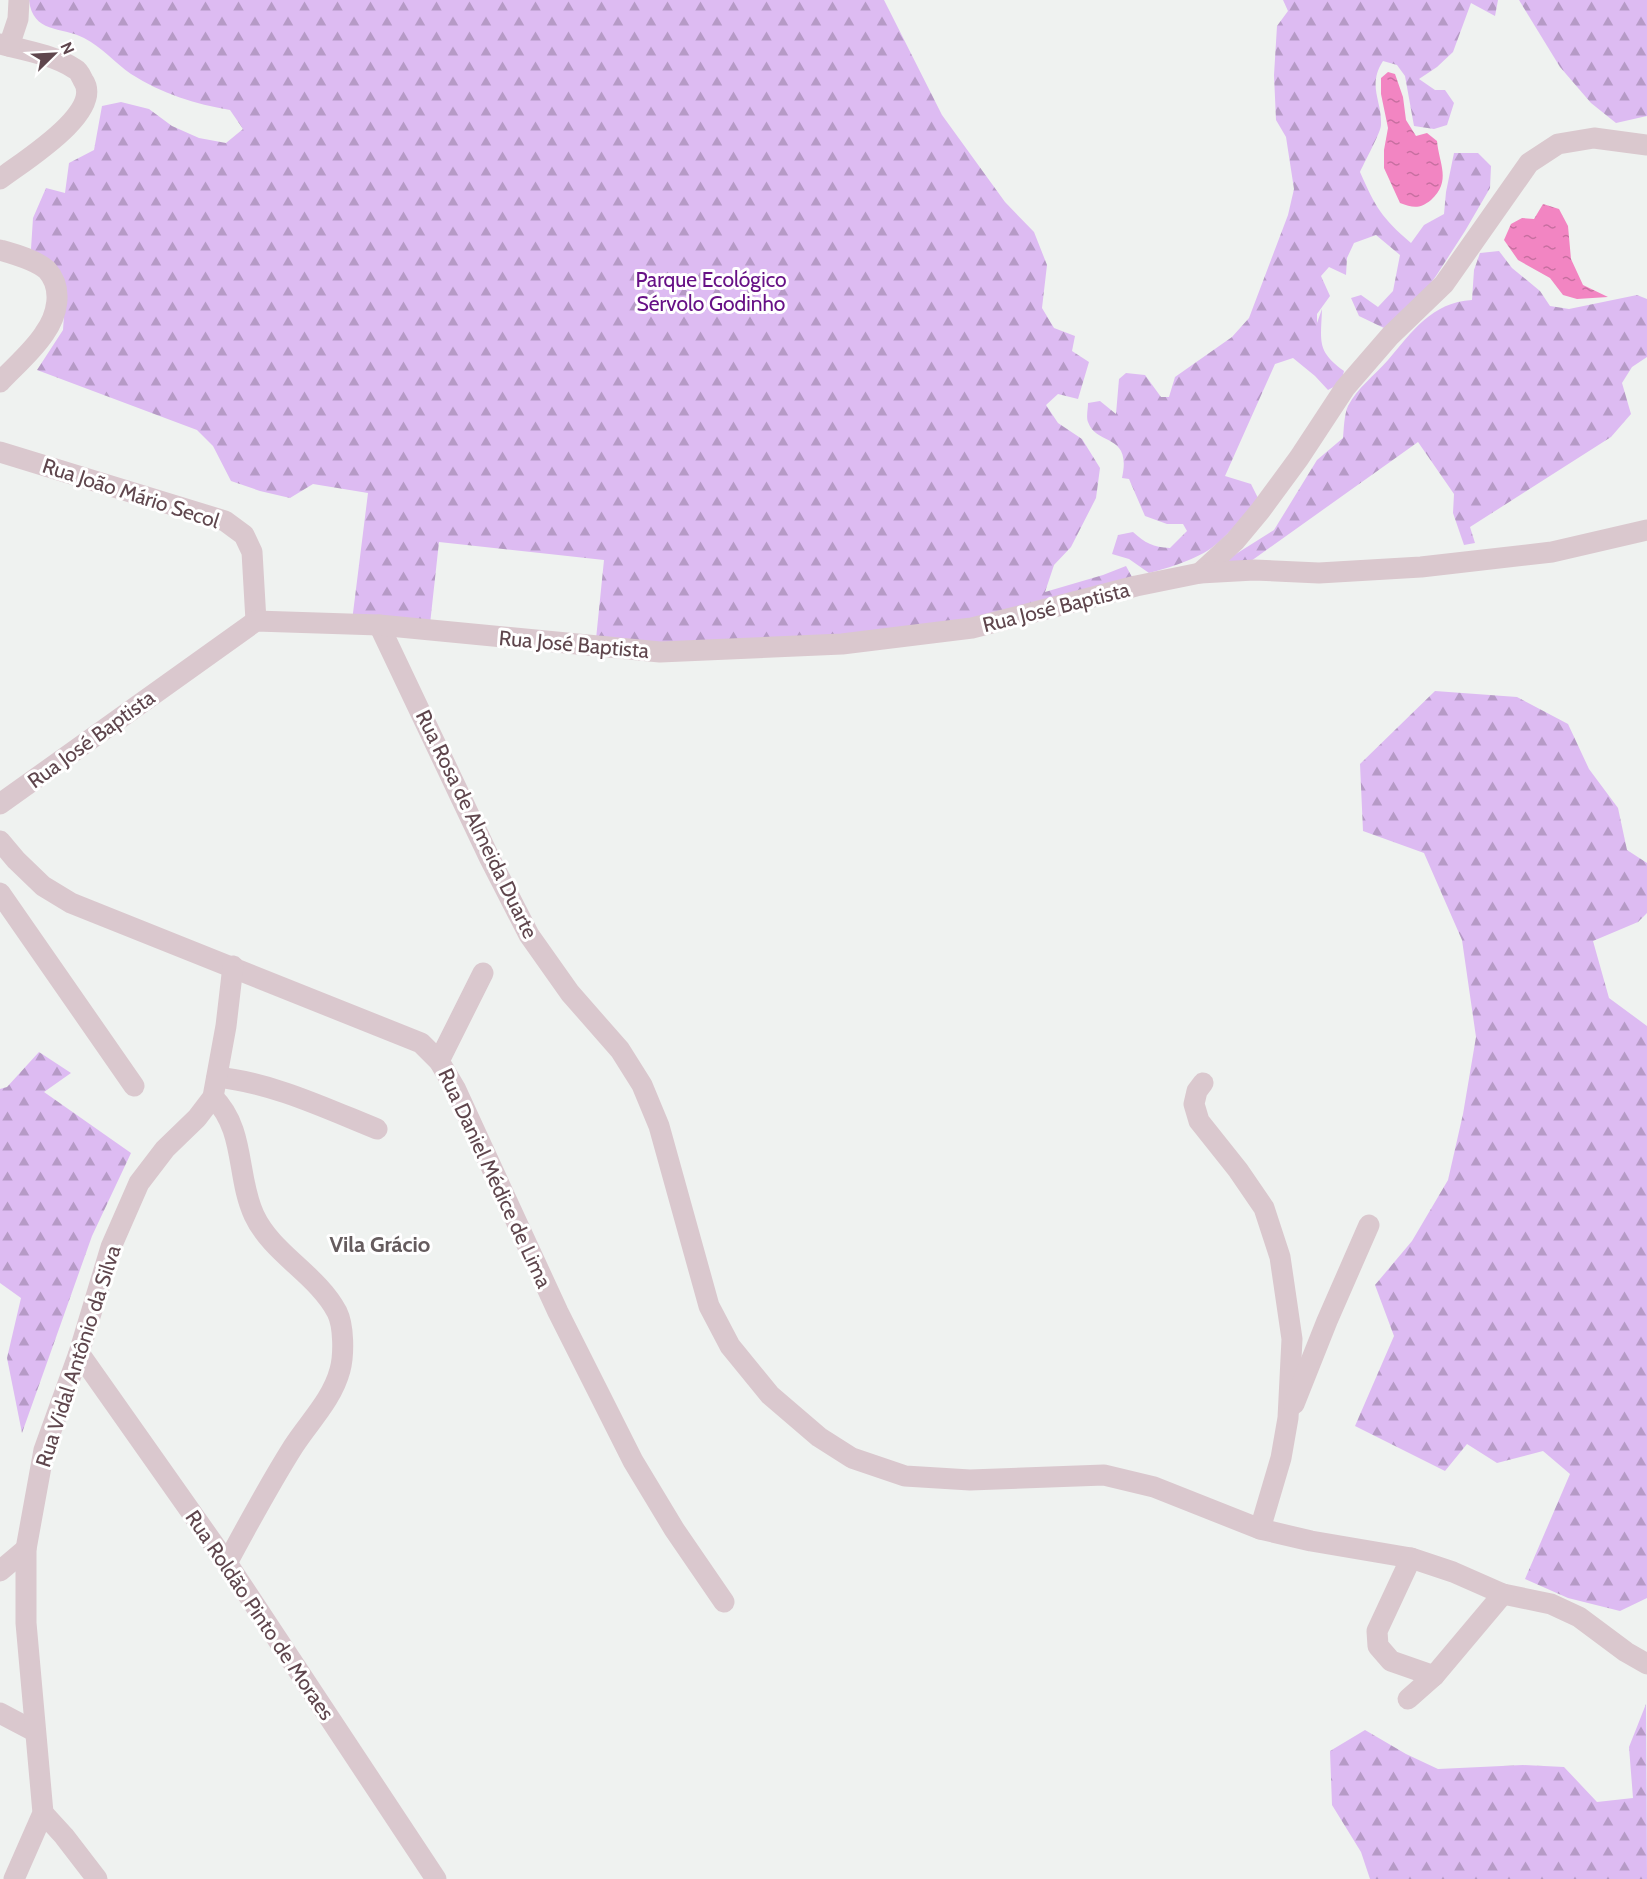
<svg xmlns="http://www.w3.org/2000/svg" width="1647" height="1879" font-family="Cabin,sans-serif">
<style>
.forest{fill:url(#forest-firs)}
.water{fill:url(#water-ripples)}
.lines{fill:none;stroke-linecap:round;stroke-linejoin:round}
.minor{stroke:#dac8ce;stroke-width:21}
.labels{text-anchor:middle;dominant-baseline:central;stroke-width:6;stroke-linejoin:round;paint-order:stroke}
.park-label{font-size:21px;fill:#671186;stroke:#fff}
.street-label{font-size:21px;fill:#5f464d;stroke:#fff}
.neighbourhood-label{font-size:22px;font-weight:bold;fill:#655c5e;stroke:#fff}
</style>
<defs>
<pattern id="forest-firs" width="22" height="20" patternUnits="userSpaceOnUse" patternTransform="scale(1.5)"><rect width="22" height="20" fill="#ddbbf2"/><path d="M5 1l3.5 6h-7zM16 11l3.5 6h-7z" fill="#b69ac6"/></pattern>
<pattern id="water-ripples" width="26" height="14" patternUnits="userSpaceOnUse" patternTransform="scale(1.5)"><rect width="26" height="14" fill="#f285c2"/><path d="M2 4q2-2 4 0t4 0M15 11q2-2 4 0t4 0" fill="none" stroke="#c76fa0"/></pattern>
</defs>
<rect width="100%" height="100%" fill="#eff2f0"/>
<!-- forest -->
<g class="forest">
<path d="M 29,0 L 884,0 L 942,115 L 1005,202 L 1034,232 L 1047,265 L 1042,308 L 1054,328 L 1075,336 L 1072,351 L 1089,362 L 1078,399 L 1058,394 L 1046,405 L 1058,423 L 1082,439 L 1100,468 L 1096,498 L 1071,547 L 1054,565 L 1045,592 L 1103,575 L 1126,566 L 1132,577 L 1006,612 L 898,631 L 659,645 L 596,639 L 604,560 L 439,542 L 430,624 L 352,621 L 368,493 L 313,484 L 290,498 L 260,491 L 231,481 L 213,446 L 197,430 L 37,370 L 63,330 L 66,287 L 31,249 L 33,218 L 46,188 L 65,193 L 69,163 L 94,150 L 102,106 L 121,102 L 149,109 L 172,126 L 199,138 L 226,143 L 243,129 L 230,110 C 195,104 162,94 131,74 C 115,63 102,47 84,38 C 61,26 33,34 29,0 Z"/>
<path d="M 1283,0 L 1498,0 L 1495,16 L 1471,3 L 1453,52 L 1437,67 L 1419,79 L 1435,90 L 1445,90 L 1454,103 L 1447,125 L 1434,129 L 1414,126 L 1405,76 L 1397,65 L 1383,61 C 1367,86 1382,100 1381,125 C 1381,132 1364,163 1360,172 C 1376,208 1381,217 1411,243 L 1424,225 L 1444,214 L 1446,192 L 1454,153 L 1478,153 L 1491,166 L 1490,188 L 1465,231 L 1436,276 L 1407,315 L 1386,329 L 1359,316 L 1351,298 L 1361,295 L 1378,307 L 1393,291 L 1400,255 L 1376,235 L 1354,243 L 1347,258 L 1346,275 L 1329,267 L 1321,276 L 1330,296 L 1317,314 L 1317,323 L 1322,309 C 1321,341 1316,351 1344,371 L 1341,383 L 1328,390 L 1315,376 L 1293,358 L 1275,364 L 1225,476 L 1251,484 L 1258,498 C 1244,515 1231,533 1214,546 C 1198,559 1168,568 1149,573 L 1129,559 L 1112,554 L 1118,535 L 1133,532 C 1145,543 1153,547 1170,548 L 1187,531 L 1183,524 L 1167,524 L 1145,516 L 1129,479 L 1122,478 C 1132,432 1097,447 1088,422 C 1086,417 1088,409 1088,403 L 1100,401 L 1116,414 L 1119,379 L 1126,373 L 1145,375 L 1161,397 L 1169,397 L 1175,377 L 1232,337 L 1249,318 L 1288,215 L 1294,189 L 1286,137 L 1276,120 L 1274,75 L 1277,26 L 1288,11 Z"/>
<polygon points="1519,0 1647,0 1647,116 1616,123 1591,103 1560,67"/>
<path d="M 1499,251 L 1512,268 L 1540,291 L 1550,306 L 1569,309 L 1637,295 L 1647,299 L 1647,357 L 1632,367 L 1622,383 L 1631,414 L 1611,437 L 1470,527 L 1475,543 L 1464,545 L 1453,513 L 1454,494 L 1418,442 L 1244,566 L 1220,564 L 1274,530 L 1317,460 L 1343,438 C 1344,428 1344,415 1348,406 C 1358,387 1374,376 1388,360 C 1412,332 1432,302 1472,300 L 1474,270 L 1480,253 Z"/>
<polygon points="1435,691 1517,697 1568,724 1589,769 1618,808 1627,850 1647,863 1647,913 1638,922 1593,941 1609,998 1647,1026 1647,1598 1620,1611 1568,1598 1525,1579 1570,1474 1543,1451 1497,1463 1467,1444 1445,1471 1355,1426 1394,1336 1375,1285 1412,1241 1448,1180 1463,1114 1476,1037 1462,940 1424,853 1363,831 1360,764"/>
<polygon points="39,1052 71,1073 44,1092 131,1153 92,1236 22,1433 7,1358 21,1298 0,1283 0,1089 7,1087"/>
<polygon points="1646,1704 1647,1879 1370,1879 1361,1852 1332,1805 1330,1751 1365,1730 1406,1754 1438,1769 1523,1765 1564,1767 1597,1802 1633,1798 1629,1747"/>
</g>
<!-- water -->
<g class="water">
<path d="M 1388,72 L 1395,74 L 1403,97 L 1406,120 L 1416,136 L 1427,133 L 1437,141 C 1439,164 1452,181 1431,200 C 1420,209 1413,208 1400,203 L 1384,168 L 1384,150 L 1388,128 L 1381,94 L 1381,78 Z"/>
<polygon points="1543,204 1559,209 1568,226 1571,259 1583,285 1608,297 1577,299 1563,295 1550,278 1518,260 1504,240 1511,224 1522,218 1534,219"/>
</g>
<g class="lines">
<!-- minor -->
<g class="minor">
<path d="M 0,44 C 24,50 54,55 75,69 C 79,71 81,76 83,80 C 105,112 22,162 0,179"/>
<polyline points="9,46 18,19 19,0"/>
<path d="M 0,250 C 14,254 36,260 47,270 C 64,289 57,316 44,334 C 32,352 14,367 0,382"/>
<polyline points="0,452 225,521 244,535 252,552 256,621"/>
<polyline points="1200,573 1235,541 1260,511 1299,458 1345,388 1390,336 1444,284 1529,163 1558,144 1594,138 1647,145"/>
<polyline points="379,625 490,859 529,935 570,993 620,1050 642,1085 659,1126 709,1306 730,1346 770,1395 819,1437 852,1458 905,1476 970,1480 1104,1475 1154,1487 1260,1529 1311,1541 1411,1558 1453,1572 1503,1594 1551,1604 1579,1617 1626,1652 1647,1664"/>
<polyline points="0,804 256,621 379,625 660,652 842,644 972,628 1136,586 1200,573 1254,570 1319,573 1421,567 1552,552 1647,530"/>
<polyline points="0,841 16,860 43,886 71,903 421,1043 439,1061 455,1088 558,1312 633,1461 674,1529 724,1602"/>
<polyline points="0,893 134,1086"/>
<polyline points="439,1061 483,973"/>
<path d="M 217,1077 C 273,1083 325,1108 377,1129"/>
<polyline points="1203,1083 1197,1091 1194,1104 1199,1121 1238,1170 1264,1208 1280,1257 1292,1339 1288,1418 1281,1458 1260,1529"/>
<path d="M 213,1097 C 246,1130 236,1176 254,1215 C 272,1254 317,1274 337,1312 C 344,1326 344,1355 340,1370 C 332,1400 309,1422 293,1447 C 269,1485 248,1524 227,1563"/>
<polyline points="79,1353 227,1563 436,1879"/>
<polyline points="1294,1404 1327,1321 1369,1225"/>
<polyline points="1411,1558 1377,1631 1378,1646 1391,1661 1434,1676"/>
<polyline points="0,1571 26,1549"/>
<polyline points="1408,1699 1434,1676 1503,1594"/>
<polyline points="0,1713 34,1731"/>
<polyline points="43,1813 64,1836 97,1879"/>
<polyline points="14,1879 43,1813 26,1623 26,1549 44,1450 79,1353 111,1247 139,1183 165,1149 197,1118 213,1097 226,1026 233,966"/>
</g>
</g>
<g class="labels">
<!-- park labels -->
<g class="park-label">
<text x="711" y="279">Parque Ecológico<tspan x="711" dy="24">Sérvolo Godinho</tspan></text>
</g>
<!-- street labels -->
<g class="street-label">
<text transform="translate(131 493) rotate(18)">Rua João Mário Secol</text>
<text transform="translate(1056 607) rotate(-14)">Rua José Baptista</text>
<text transform="translate(574 644) rotate(5)">Rua José Baptista</text>
<text transform="translate(91 739) rotate(-36)">Rua José Baptista</text>
<text transform="translate(477 824) rotate(64)">Rua Rosa de Almeida Duarte</text>
<text transform="translate(495 1178) rotate(65)">Rua Daniel Médice de Lima</text>
<text transform="translate(78 1356) rotate(-72)">Rua Vidal Antônio da Silva</text>
<text transform="translate(260 1615) rotate(56)">Rua Roldão Pinto de Moraes</text>
</g>
<!-- neighbourhood labels -->
<g class="neighbourhood-label">
<text x="380" y="1244">Vila Grácio</text>
</g>
</g>
<!-- north arrow -->
<g transform="translate(54 54) rotate(66)" stroke="#ffffff" stroke-width="4.5" paint-order="stroke">
<path d="M0-4.5L10 22L0 15L-10 22Z" fill="#5f464d"/>
<text y="-9" font-size="16" font-weight="bold" text-anchor="middle" fill="#5f464d">N</text>
</g>
</svg>
